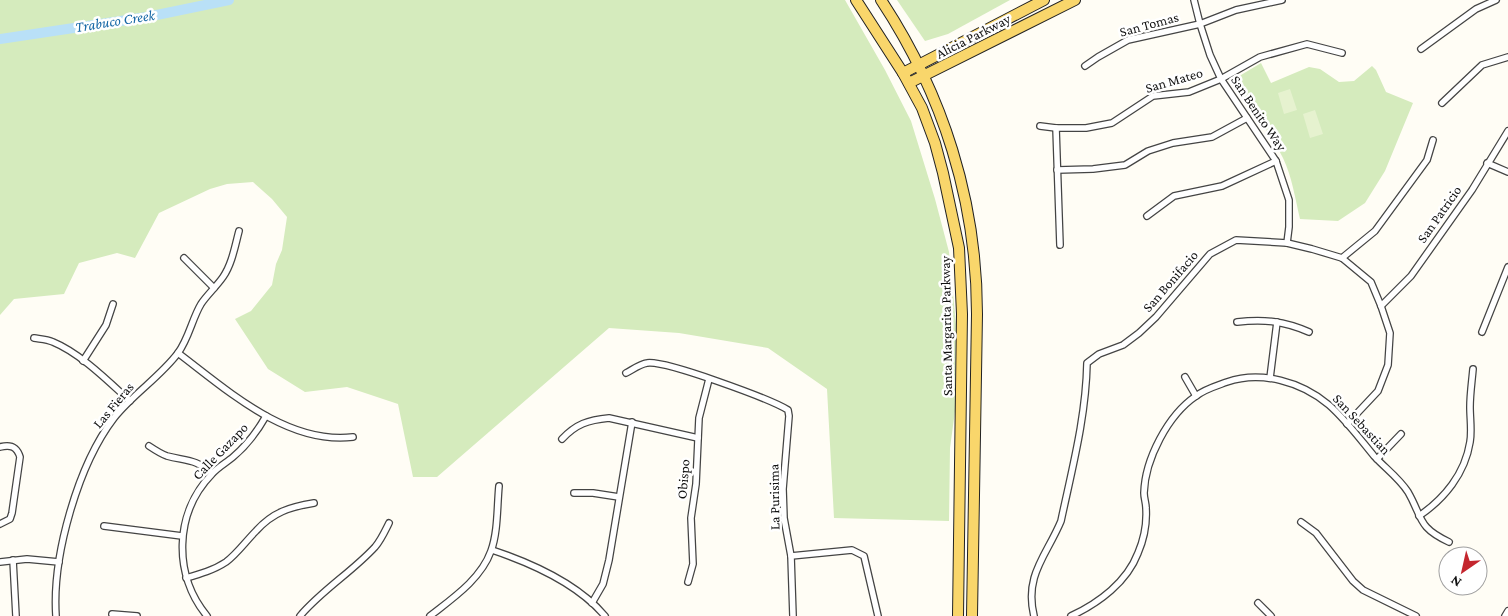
<svg xmlns="http://www.w3.org/2000/svg" width="1508" height="616" font-family="'Crimson Pro',serif">
<style>
.green{fill:#d5ebbd}
.pitch{fill:#e6f2cf}
.lines{fill:none;stroke-linecap:round;stroke-linejoin:round}
.river{stroke:#b9e0f7;stroke-width:10}
.street-casing{stroke:#444;stroke-width:8}
.primary-casing{stroke:#222;stroke-width:12}
.street{stroke:#fff;stroke-width:5.5}
.primary{stroke:#f9d66b;stroke-width:10}
.labels{text-anchor:middle;dominant-baseline:central;stroke-width:5;stroke-linejoin:round;paint-order:stroke}
.street-label{font-size:14px;fill:#111;stroke:#fff}
.water-label{font-size:15px;font-style:italic;fill:#1768a6;stroke:#fff}
</style>
<rect width="100%" height="100%" fill="#fffdf5"/>
<!-- green -->
<g class="green">
<polygon points="0,0 845,0 885,70 911,121 935,199 949,252 956,324 955,411 950,448 949,521 834,518 827,389 768,348 679,333 609,328 437,477 413,477 398,404 347,387 305,392 268,369 235,319 251,311 272,285 276,264 282,250 287,217 272,199 253,182 227,184 210,189 159,213 135,258 117,253 79,263 64,294 14,299 0,315"/>
<polygon points="897,0 1010,0 948,34 925,41"/>
<path d="M 1261,63 L 1271,83 L 1309,67 L 1320,69 L 1339,82 L 1354,81 L 1372,66 L 1376,70 L 1386,92 L 1413,103 L 1385,171 L 1365,203 L 1338,221 L 1300,219 C 1295,198 1292,177 1283,158 C 1270,132 1251,110 1235,86 L 1234,82 L 1236,78 Z"/>
</g>
<!-- pitch -->
<g class="pitch">
<polygon points="1290,89 1297,110 1284,114 1278,93"/>
<polygon points="1315,110 1323,134 1310,138 1303,114"/>
</g>
<g class="lines">
<!-- river -->
<polyline class="river" points="0,39 147,17 229,0"/>
<defs>
<g id="street">
<polyline points="1194,0 1200,24 1210,55 1221,79 1276,161 1289,200 1289,227 1287,243"/>
<polyline points="1421,49 1476,9 1496,0"/>
<polyline points="1085,66 1098,57 1128,40 1200,24 1236,10 1282,0"/>
<polyline points="1442,103 1482,65 1508,57"/>
<polyline points="1040,126 1056,128 1086,128 1112,123 1153,96 1189,92 1221,79 1260,57 1307,44 1342,53"/>
<polyline points="1056,128 1060,245"/>
<polyline points="1487,163 1508,172"/>
<polyline points="1057,170 1093,169 1125,165 1148,151 1173,143 1212,137 1247,118"/>
<polyline points="1147,216 1174,196 1222,186 1276,161"/>
<polyline points="184,258 214,288"/>
<polyline points="1342,258 1375,231 1427,160 1433,140"/>
<polyline points="1381,306 1411,276 1472,190 1508,131"/>
<path d="M 1237,322 C 1264,319 1284,321 1309,332"/>
<polyline points="1482,332 1508,267"/>
<path d="M 34,338 C 40,339 47,339 53,342 C 80,353 108,381 130,401"/>
<path d="M 178,353 C 227,390 287,445 353,437"/>
<polyline points="83,361 106,325 113,304"/>
<path d="M 626,373 C 632,370 640,364 647,363 C 665,360 770,399 788,410 L 789,416 L 783,489 L 784,518 L 791,556 L 793,616"/>
<polyline points="1185,377 1196,396"/>
<polyline points="1270,378 1277,322"/>
<path d="M 562,439 C 576,424 588,420 609,418 L 698,438"/>
<path d="M 149,446 C 155,450 161,454 167,456 C 186,461 196,459 212,473"/>
<path d="M 0,447 C 11,444 17,447 20,457 L 12,513 L 10,519 L 0,524"/>
<polyline points="1377,459 1401,434"/>
<polyline points="574,493 593,493 619,497"/>
<path d="M 1419,516 C 1444,499 1465,474 1470,442 C 1472,431 1470,419 1470,407 C 1470,394 1472,381 1473,369"/>
<polyline points="1301,522 1316,533 1353,581 1363,590 1416,616"/>
<polyline points="104,526 182,536"/>
<path d="M 492,550 C 531,563 578,584 605,616"/>
<polyline points="791,556 852,550 864,556 878,616"/>
<polyline points="13,560 16,616"/>
<polyline points="0,562 27,559 59,562"/>
<path d="M 186,578 C 200,574 214,570 226,562 C 237,554 246,541 256,531 C 273,512 290,507 314,503"/>
<polyline points="688,582 693,564 691,518 696,484 699,418 709,379"/>
<polyline points="592,603 603,584 609,560 632,422"/>
<polyline points="1258,603 1271,616"/>
<polyline points="112,614 137,616"/>
<path d="M 56,616 C 52,556 78,465 114,418 C 133,394 160,377 178,353 C 189,338 192,319 201,304 C 207,295 216,287 223,277 C 232,264 235,246 239,231"/>
<path d="M 207,616 C 173,575 174,513 212,474 C 218,467 226,463 233,457 C 247,445 257,432 266,416"/>
<path d="M 300,616 C 322,590 352,572 375,547 C 381,540 385,531 389,523"/>
<path d="M 430,616 C 453,598 481,579 491,551 C 498,532 497,507 499,486"/>
<path d="M 1034,616 C 1024,575 1047,555 1061,521 C 1072,469 1086,417 1087,363 L 1099,354 L 1123,345 L 1139,333 L 1156,317 L 1210,254 L 1236,240 L 1287,243 L 1312,249 L 1342,258 L 1371,282 L 1381,306 L 1390,333 L 1388,365 L 1378,391 L 1347,424"/>
<path d="M 1071,616 C 1099,603 1127,582 1138,553 C 1144,539 1147,523 1146,508 C 1146,503 1144,498 1144,493 C 1145,459 1168,415 1196,396 C 1205,389 1216,386 1227,382 C 1261,370 1302,382 1329,405 C 1346,420 1360,439 1374,456 C 1385,468 1399,478 1408,492 C 1423,518 1417,527 1449,542"/>
<polyline points="1505,616 1508,611"/>
</g>
<g id="primary">
<polyline points="856,0 903,73 922,108 935,143 943,173 959,248 962,314 958,616"/>
<path d="M 881,0 C 943,94 977,201 977,314 L 972,616"/>
<polyline points="903,73 1044,0"/>
<polyline points="909,83 1075,0"/>
</g>
</defs>
<!-- street casing -->
<use href="#street" class="street-casing"/>
<!-- primary casing -->
<use href="#primary" class="primary-casing"/>
<!-- street -->
<use href="#street" class="street"/>
<!-- primary -->
<use href="#primary" class="primary"/>
</g>
<g class="labels">
<!-- street labels -->
<g class="street-label">
<text transform="translate(1149 24) rotate(-15)">San Tomas</text>
<text transform="translate(973 36) rotate(-27)">Alicia Parkway</text>
<text transform="translate(1174 80) rotate(-16)">San Mateo</text>
<text transform="translate(1259 113) rotate(56)">San Benito Way</text>
<text transform="translate(1439 214) rotate(-55)">San Patricio</text>
<text transform="translate(1170 281) rotate(-49)">San Bonifacio</text>
<text transform="translate(946 326) rotate(-91)">Santa Margarita Parkway</text>
<text transform="translate(113 405) rotate(-50)">Las Fieras</text>
<text transform="translate(1362 424) rotate(47)">San Sebastian</text>
<text transform="translate(220 451) rotate(-46)">Calle Gazapo</text>
<text transform="translate(683 479) rotate(-85)">Obispo</text>
<text transform="translate(774 497) rotate(-91)">La Purisima</text>
</g>
<!-- water labels -->
<g class="water-label">
<text transform="translate(115 21) rotate(-9)">Trabuco Creek</text>
</g>
</g>
<!-- north arrow -->
<g transform="translate(1463 571) rotate(214)"><circle r="24" fill="#ffffff" stroke="#a0a0a0"/>
<path d="M0-4L9 19L0 12L-9 19Z" fill="#c4262e"/>
<text y="-8" font-size="14" font-weight="bold" text-anchor="middle" fill="#111111">N</text>
</g>
</svg>
